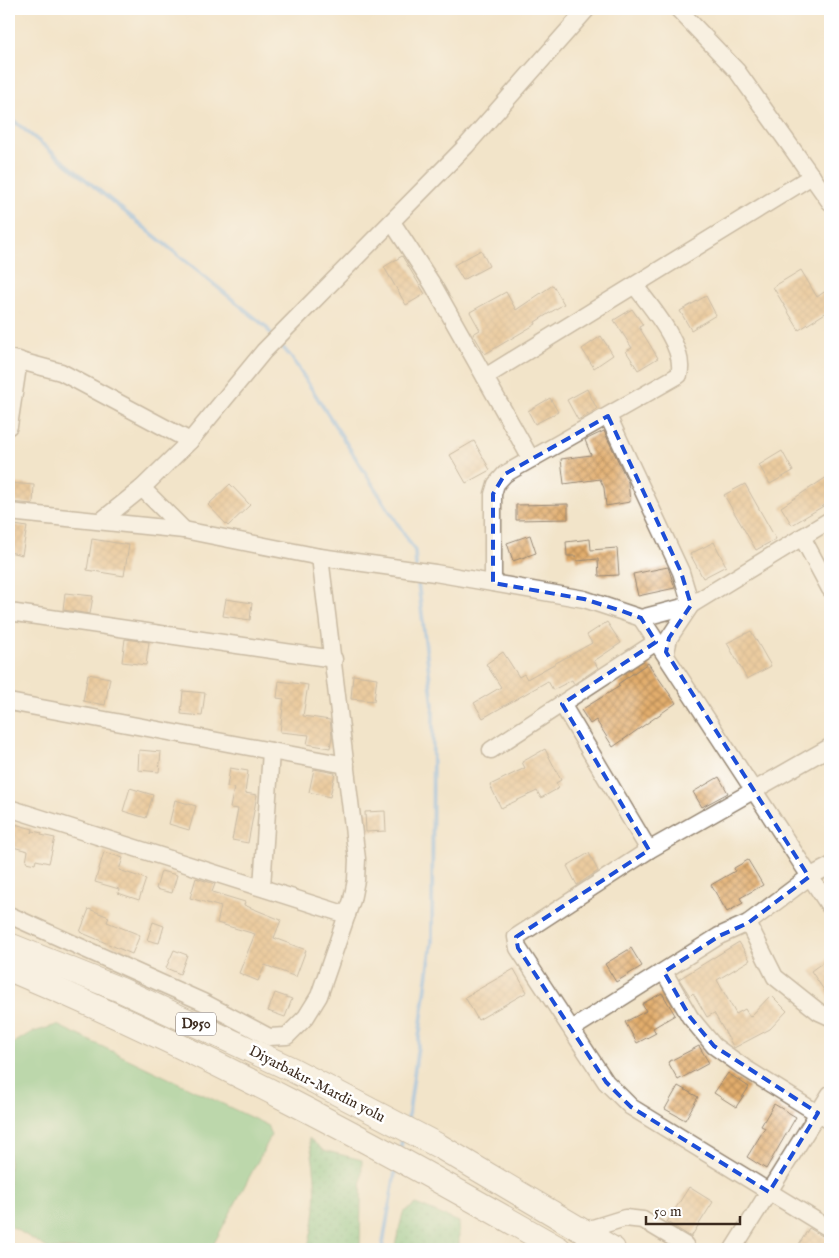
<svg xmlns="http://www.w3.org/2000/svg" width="839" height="1258" font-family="'IM FELL English',serif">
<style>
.grass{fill:#7ac888;stroke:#5a7953}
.park{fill:url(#park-dots);stroke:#5a7953}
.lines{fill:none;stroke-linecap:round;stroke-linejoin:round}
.stream{stroke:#7db3eb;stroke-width:4}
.building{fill:url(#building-cross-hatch)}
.minor-casing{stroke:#968774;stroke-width:19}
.highway-casing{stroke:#968774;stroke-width:26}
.minor{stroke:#fff;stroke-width:16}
.highway{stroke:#fff;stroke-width:24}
.marked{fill:none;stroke:#1d4ed8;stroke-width:4;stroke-dasharray:10 6;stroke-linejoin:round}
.labels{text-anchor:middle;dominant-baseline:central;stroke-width:5;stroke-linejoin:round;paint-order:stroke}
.shield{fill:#fff;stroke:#766a62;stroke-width:1}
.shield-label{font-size:14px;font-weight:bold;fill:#3b2a1e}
.street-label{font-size:15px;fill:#3b2a1e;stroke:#fff}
</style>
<defs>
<pattern id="park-dots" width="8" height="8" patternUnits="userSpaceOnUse" patternTransform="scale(1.25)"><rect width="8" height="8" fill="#7ac888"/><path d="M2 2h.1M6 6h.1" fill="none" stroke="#65a36f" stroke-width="1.8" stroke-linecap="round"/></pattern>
<pattern id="building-cross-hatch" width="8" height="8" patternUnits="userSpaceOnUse" patternTransform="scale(1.25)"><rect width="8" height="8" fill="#e2ad6d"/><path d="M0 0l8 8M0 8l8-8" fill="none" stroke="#b88d59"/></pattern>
</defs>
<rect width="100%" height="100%" fill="#fff"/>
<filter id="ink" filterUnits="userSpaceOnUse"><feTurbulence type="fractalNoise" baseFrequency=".02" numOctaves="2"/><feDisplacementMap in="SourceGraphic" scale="10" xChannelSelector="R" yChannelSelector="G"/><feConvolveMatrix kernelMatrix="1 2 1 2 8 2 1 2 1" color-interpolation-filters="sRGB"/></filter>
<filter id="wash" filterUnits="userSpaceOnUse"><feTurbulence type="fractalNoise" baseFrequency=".0096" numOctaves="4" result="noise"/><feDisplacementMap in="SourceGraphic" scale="20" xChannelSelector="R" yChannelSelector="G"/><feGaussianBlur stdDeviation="1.12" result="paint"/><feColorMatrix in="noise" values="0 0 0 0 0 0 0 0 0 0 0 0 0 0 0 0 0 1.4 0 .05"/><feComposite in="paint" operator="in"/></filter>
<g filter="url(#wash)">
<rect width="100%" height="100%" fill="#f2e4c9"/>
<!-- grass -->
<polygon class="grass" points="57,1025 267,1125 271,1135 268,1142 211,1249 49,1249 9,1225 9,1046 30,1033"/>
<!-- park -->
<g class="park">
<path d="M 309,1138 L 323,1150 L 362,1160 L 360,1249 L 307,1249 C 319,1210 317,1178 309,1138 Z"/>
<polygon points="416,1204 459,1222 459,1249 394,1249 403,1213"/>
</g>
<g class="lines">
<!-- stream -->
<g class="stream">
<polyline points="9,117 265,326 272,335"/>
<polyline points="279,343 292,358 415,551 416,567"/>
<polyline points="408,1119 432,942 433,705 417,574"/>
<polyline points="400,1151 403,1136"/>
<polyline points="382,1249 396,1167"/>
</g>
</g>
<g id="blocks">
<!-- building -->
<g class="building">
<polygon points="481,250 489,266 463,280 454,265"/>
<polygon points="402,256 425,294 406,305 384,267"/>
<polygon points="801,270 817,297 830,288 830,310 799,330 773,287"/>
<polygon points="553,285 564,304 535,322 536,324 485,354 473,334 480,330 470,312 506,292 516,310"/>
<polygon points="706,296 716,315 691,330 680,311"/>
<polygon points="632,309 643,325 639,327 658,358 638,370 626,351 632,348 614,320"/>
<polygon points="601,336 613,355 594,368 582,349"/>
<polygon points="587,389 597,409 578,420 567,400"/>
<polygon points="550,398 558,412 535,424 528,411"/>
<polygon points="604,431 628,482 630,502 606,506 604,488 600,479 564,484 561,459 591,455 585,440"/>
<polygon points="474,441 490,470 466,483 450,455"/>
<polygon points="782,451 793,471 770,484 759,465"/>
<polygon points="830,475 830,502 792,525 781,507"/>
<polygon points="9,483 34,485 33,504 9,502"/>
<polygon points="230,484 250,505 228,526 208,505"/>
<polygon points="745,484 776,539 756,550 724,495"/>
<polygon points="568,504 568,519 516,520 516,505"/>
<polygon points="9,524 27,527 22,555 9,552"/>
<polygon points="530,535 536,553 513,561 507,543"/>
<polygon points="92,539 129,545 124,576 87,570"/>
<polygon points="590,539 591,550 617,548 619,575 599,576 598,559 577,561 576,556 567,556 566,542"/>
<polygon points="714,542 726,566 703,578 690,554"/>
<polygon points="668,567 675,588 638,596 633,574"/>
<polygon points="65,593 93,596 90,614 63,610"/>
<polygon points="226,599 252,603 250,620 223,616"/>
<polygon points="607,622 621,643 594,661 598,668 574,684 572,680 553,690 548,681 483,718 474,703 501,687 486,664 503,652 519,677 524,674 527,679 592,643 587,635"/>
<polygon points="751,631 771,666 747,679 727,643"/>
<polygon points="125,639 149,642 146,665 122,662"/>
<polygon points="648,663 676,703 613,747 596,720 590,724 581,710 620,686 618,684"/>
<polygon points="88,674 110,678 105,705 83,701"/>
<polygon points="353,675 377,678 374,701 351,699"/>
<polygon points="279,681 308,685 303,716 330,720 332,736 330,748 307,744 309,735 280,732 284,699 277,698"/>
<polygon points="183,691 205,693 202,716 181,714"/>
<polygon points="545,749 561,780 556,783 559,788 541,798 537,791 501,808 490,785 525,768 522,762"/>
<polygon points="139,750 161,752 159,772 138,770"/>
<polygon points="230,768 248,771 245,793 257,795 248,843 232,840 238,809 230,808 234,788 227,787"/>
<polygon points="314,769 335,773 330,797 309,792"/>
<polygon points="719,777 728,793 702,807 693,792"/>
<polygon points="130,788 153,795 146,818 123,811"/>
<polygon points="175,800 196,806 189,830 169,824"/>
<polygon points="385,811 386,831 366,832 365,812"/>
<polygon points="11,823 33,829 32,833 33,831 42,833 41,835 55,838 49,863 36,860 35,864 26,862 28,851 9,846"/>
<polygon points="104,852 123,858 119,870 146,879 139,900 118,893 119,889 95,882"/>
<polygon points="589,853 598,871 577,885 567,866"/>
<polygon points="748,860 763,885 740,898 743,903 727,912 711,885 735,871 734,868"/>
<polygon points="161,871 177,875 172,893 156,889"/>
<polygon points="196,878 215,884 212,892 245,902 244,905 281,920 274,938 306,950 296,977 265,965 258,981 239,973 255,934 217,923 221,907 190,898"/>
<polygon points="89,909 109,917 107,922 140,935 132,954 80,932"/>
<polygon points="153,922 164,926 159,943 147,940"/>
<polygon points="739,942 750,960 717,980 736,1014 745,1009 750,1017 771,995 787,1011 770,1029 734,1048 714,1013 707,1017 693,993 690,996 679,979"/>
<polygon points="631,948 642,966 616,982 605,964"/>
<polygon points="174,950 187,955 180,974 166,968"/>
<polygon points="830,957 830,999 811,971"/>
<polygon points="514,969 527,992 478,1020 465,997"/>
<polygon points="275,993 292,999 285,1017 268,1011"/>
<polygon points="662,993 675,1015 653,1028 656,1033 637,1043 625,1022 646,1011 642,1004"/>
<polygon points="699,1046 709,1063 678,1080 668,1062"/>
<polygon points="728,1073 749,1087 736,1107 714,1093"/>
<polygon points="678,1086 698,1097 685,1120 665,1109"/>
<polygon points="774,1104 796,1117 766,1169 747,1157 765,1128 761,1126"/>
<polygon points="689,1187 713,1202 691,1237 667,1222"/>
<polygon points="809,1228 829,1240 824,1249 796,1249"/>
</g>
</g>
</g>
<g filter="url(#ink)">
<use href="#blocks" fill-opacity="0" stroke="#968774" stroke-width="1"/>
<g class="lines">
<defs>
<g id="minor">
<polyline points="678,9 737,71 830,202"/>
<polyline points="392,222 433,285 531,459"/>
<polyline points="9,358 61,372 190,441"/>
<polyline points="485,377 812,176"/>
<polyline points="608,416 681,572 691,605 669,638 666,652"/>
<polyline points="9,426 19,360"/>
<polyline points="142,488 184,530"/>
<polyline points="9,512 184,530 320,557 435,573 584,599 641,618 691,605 830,520"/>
<polyline points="101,521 142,488 190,441 264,351 466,146 587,9"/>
<polyline points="802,537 830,589"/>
<path d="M 493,583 L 493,494 L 496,484 L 505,474 L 679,375 C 687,348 651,307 635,286"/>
<polyline points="9,612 334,659"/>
<polyline points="641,618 830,907"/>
<polyline points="9,702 346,765"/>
<polyline points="562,704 649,850"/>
<polyline points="830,747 649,850 516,937 518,948 606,1082 631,1107 830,1229"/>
<polyline points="491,750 656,642"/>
<polyline points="9,808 347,915"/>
<polyline points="262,887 271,751"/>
<polyline points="9,915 203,1002 269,1037 287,1036 306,1017 319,996 352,900 356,880 357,859 320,557"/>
<polyline points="748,923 775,977 819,1012 830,1017"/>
<polyline points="664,972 690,1017 714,1046 745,1068 830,1121"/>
<polyline points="572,1029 719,936 748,923 809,877 830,866"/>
<polyline points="583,1231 625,1218 643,1220 685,1245 687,1249"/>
<polyline points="733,1249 830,1094"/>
</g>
<g id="highway">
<polyline points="9,945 121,990 291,1069 439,1146 613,1249"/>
<path d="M 9,969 C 199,1049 381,1146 559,1249"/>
</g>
</defs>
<!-- minor casing -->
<use href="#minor" class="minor-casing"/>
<!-- highway casing -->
<use href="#highway" class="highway-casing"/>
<!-- minor -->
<use href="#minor" class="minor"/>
<!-- highway -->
<use href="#highway" class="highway"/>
</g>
</g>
<!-- marked area -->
<path d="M0 0H839V1258H0ZM 608,416 L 681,572 L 691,605 L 669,638 L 666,652 L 809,877 L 748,923 L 719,936 L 664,972 L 690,1017 L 714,1046 L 818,1113 L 769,1192 L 631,1107 L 606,1082 L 518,948 L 516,937 L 649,850 L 562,704 L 656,642 L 641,618 L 622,611 L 584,599 L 493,583 L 493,494 L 505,474 Z" fill="#f2e4c9" fill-opacity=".55" fill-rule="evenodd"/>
<path class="marked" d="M 608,416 L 681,572 L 691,605 L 669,638 L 666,652 L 809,877 L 748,923 L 719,936 L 664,972 L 690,1017 L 714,1046 L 818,1113 L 769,1192 L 631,1107 L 606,1082 L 518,948 L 516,937 L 649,850 L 562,704 L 656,642 L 641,618 L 622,611 L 584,599 L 493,583 L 493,494 L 505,474 Z"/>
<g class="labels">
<!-- shield labels -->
<rect class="shield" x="176" y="1012.5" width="40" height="23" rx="4"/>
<g class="shield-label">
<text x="196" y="1024">D950</text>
</g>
<!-- street labels -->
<g class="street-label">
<text transform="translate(317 1084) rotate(27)">Diyarbakır-Mardin yolu</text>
</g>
</g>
<!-- margin -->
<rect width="839" height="1258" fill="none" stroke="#fff" stroke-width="30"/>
<!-- scale -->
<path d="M646 1216v8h94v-8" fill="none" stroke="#3b2a1e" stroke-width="2.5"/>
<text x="654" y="1216" font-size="15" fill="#3b2a1e" stroke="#ffffff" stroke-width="4" paint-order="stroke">50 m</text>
</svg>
